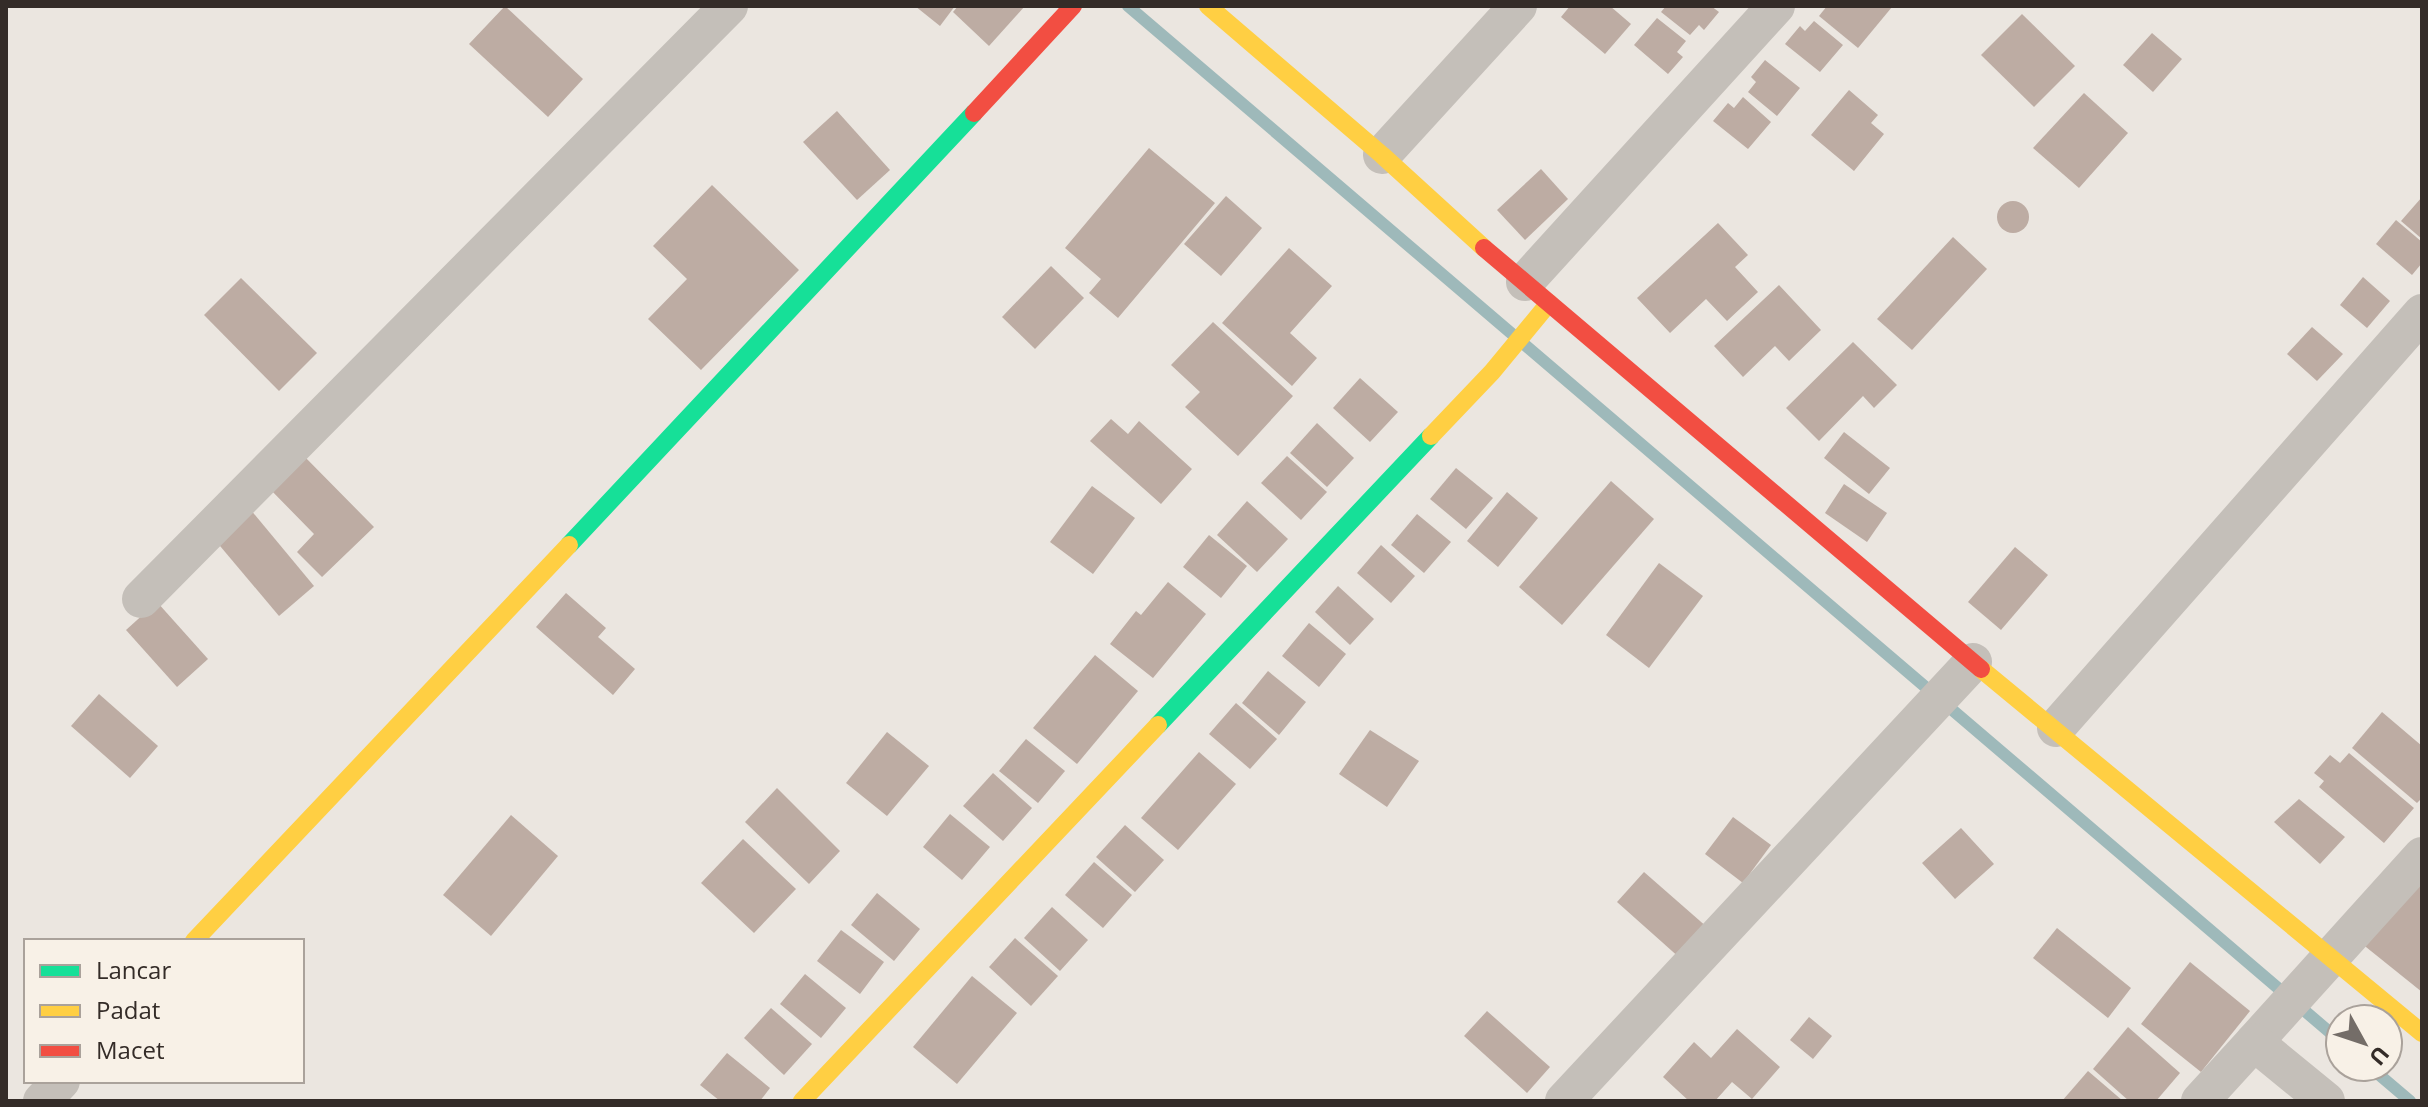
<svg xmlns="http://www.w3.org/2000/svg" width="2428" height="1107" font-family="'Open Sans',sans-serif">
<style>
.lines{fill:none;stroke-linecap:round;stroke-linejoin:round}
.stream{stroke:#9eb9ba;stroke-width:12}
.building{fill:#bdaca3}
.street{stroke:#c4bfb9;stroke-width:38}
.fast{stroke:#16e098;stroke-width:18}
.slow{stroke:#ffcf43;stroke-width:18}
.jam{stroke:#f24e42;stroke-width:18}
</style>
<rect width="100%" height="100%" fill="#ebe6e0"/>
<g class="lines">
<!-- stream -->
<g class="stream">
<polyline points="1128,6 2340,1041"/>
<polyline points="2370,1067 2410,1101"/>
</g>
</g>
<!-- building -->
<g class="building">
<polygon points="505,6 583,79 548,117 469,44"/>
<polygon points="915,6 955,6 940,26"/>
<polygon points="958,6 1025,6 989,46 953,12"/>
<polygon points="1570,6 1610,6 1631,24 1605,54 1561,17"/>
<polygon points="1666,6 1711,6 1719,12 1704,30 1699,25 1690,35 1661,12"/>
<polygon points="1827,6 1891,6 1892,7 1858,48 1819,16"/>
<polygon points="2022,14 2075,66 2034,107 1981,55"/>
<polygon points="1657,18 1686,41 1677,52 1683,57 1668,74 1634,45"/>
<polygon points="1814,21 1843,45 1820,72 1785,44 1800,26 1805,31"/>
<polygon points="2152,33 2182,59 2153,92 2123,65"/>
<polygon points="1765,60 1800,88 1777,116 1748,92 1756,82 1751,77"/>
<polygon points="1849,90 1878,115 1871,123 1884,134 1854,171 1811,135"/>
<polygon points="2084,93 2128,133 2079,188 2033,148"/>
<polygon points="1743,97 1771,122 1748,149 1713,121 1728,103 1734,108"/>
<polygon points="837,111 890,170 857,200 803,142"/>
<polygon points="1149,148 1215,203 1118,318 1089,293 1101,279 1065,248"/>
<polygon points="1541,169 1568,199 1525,240 1497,210"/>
<polygon points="712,185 799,270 701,370 648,319 687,279 653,246"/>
<polygon points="1226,196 1262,228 1221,276 1184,244"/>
<polygon points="2422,197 2422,239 2401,221"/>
<circle cx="2013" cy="217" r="16"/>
<polygon points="2396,220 2422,242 2422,263 2412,275 2376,244"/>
<polygon points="1718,223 1748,255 1735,267 1758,292 1727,321 1706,299 1670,333 1637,298"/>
<polygon points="1953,237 1987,269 1912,350 1877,319"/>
<polygon points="1289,248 1332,286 1290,333 1317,358 1292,386 1222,323"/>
<polygon points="1051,266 1084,298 1035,349 1002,317"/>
<polygon points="2363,277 2390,301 2367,328 2340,305"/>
<polygon points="241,278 317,353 279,391 204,315"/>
<polygon points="1779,285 1821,330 1789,361 1775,346 1743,377 1714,346"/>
<polygon points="1213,322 1293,396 1238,456 1185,407 1200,392 1171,365"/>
<polygon points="2312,327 2343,354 2317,381 2287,354"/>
<polygon points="1853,342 1897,385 1874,408 1863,396 1819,441 1786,408"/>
<polygon points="1360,378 1398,412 1370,442 1333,408"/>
<polygon points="1111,419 1128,434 1139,421 1192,469 1161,504 1090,441"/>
<polygon points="1317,423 1354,458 1327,487 1290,453"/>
<polygon points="1844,432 1890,468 1869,494 1824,458"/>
<polygon points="301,453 374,527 322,577 297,552 314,534 267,486"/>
<polygon points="1287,456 1327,492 1301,520 1261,483"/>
<polygon points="1456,468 1493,498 1466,529 1430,499"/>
<polygon points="1611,481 1654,519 1562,625 1519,587"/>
<polygon points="1844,484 1887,513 1867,542 1825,513"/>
<polygon points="1092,486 1135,518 1093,574 1050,542"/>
<polygon points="1507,492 1538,518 1498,567 1467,541"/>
<polygon points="1247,501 1288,539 1257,572 1217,535"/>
<polygon points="250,509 314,586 279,616 215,540"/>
<polygon points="1417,514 1451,542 1424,573 1391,545"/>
<polygon points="1209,535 1247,566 1221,598 1183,567"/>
<polygon points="1381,545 1415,576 1391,603 1357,573"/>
<polygon points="2015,547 2048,575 2001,630 1968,602"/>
<polygon points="1659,563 1703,596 1649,668 1606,635"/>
<polygon points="1168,582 1206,614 1153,678 1110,644 1136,611 1141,615"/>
<polygon points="1338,586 1374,619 1350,645 1315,612"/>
<polygon points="566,593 606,628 598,637 635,669 613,695 536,627"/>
<polygon points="157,602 208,659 177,687 126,630"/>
<polygon points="1309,623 1346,654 1319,687 1282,656"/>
<polygon points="1095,655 1138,691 1077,764 1033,728"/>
<polygon points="1268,671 1306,702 1279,735 1242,703"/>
<polygon points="99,694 158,746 130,778 71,726"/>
<polygon points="1236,703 1277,739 1250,769 1209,734"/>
<polygon points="2382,712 2422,746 2422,798 2417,803 2352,748"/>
<polygon points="1370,730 1419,761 1387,807 1339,774"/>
<polygon points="887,732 929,766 887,816 846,783"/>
<polygon points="1026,739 1065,771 1038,803 999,771"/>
<polygon points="1199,752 1236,784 1178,850 1141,818"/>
<polygon points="2349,753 2414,808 2384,843 2319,787 2324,781 2314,773 2330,755 2340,763"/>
<polygon points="993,773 1032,808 1003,841 963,806"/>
<polygon points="777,788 840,851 809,884 745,822"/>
<polygon points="2299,799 2345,837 2320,864 2274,822"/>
<polygon points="950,814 990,847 962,880 923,847"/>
<polygon points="511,815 558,856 491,936 443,895"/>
<polygon points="1733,817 1771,845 1743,883 1705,854"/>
<polygon points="1125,825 1164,860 1135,892 1096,857"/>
<polygon points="1961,828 1994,864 1955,899 1922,863"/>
<polygon points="743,839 796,889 754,933 701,883"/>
<polygon points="1094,862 1132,895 1103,928 1065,895"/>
<polygon points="1644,872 1708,928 1681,959 1617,902"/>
<polygon points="2422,879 2422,992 2361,943"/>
<polygon points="877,893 920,929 894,961 851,925"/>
<polygon points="1052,907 1088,940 1060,971 1024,938"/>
<polygon points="2057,928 2131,988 2108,1018 2033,958"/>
<polygon points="841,930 884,962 860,994 817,961"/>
<polygon points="1015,938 1058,976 1031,1006 989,967"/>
<polygon points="2190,962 2250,1011 2201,1072 2141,1024"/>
<polygon points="805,974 846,1008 821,1038 780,1004"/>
<polygon points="972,976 1017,1013 957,1084 913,1047"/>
<polygon points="771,1008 812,1044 784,1075 744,1038"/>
<polygon points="1487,1011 1550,1067 1527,1093 1464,1036"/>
<polygon points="1809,1017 1832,1036 1813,1059 1790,1040"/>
<polygon points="2128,1027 2180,1073 2156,1101 2129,1101 2093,1069"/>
<polygon points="1737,1029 1780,1067 1752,1099 1732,1082 1715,1101 1689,1101 1663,1077 1694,1042 1711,1058"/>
<polygon points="727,1053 770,1088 760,1101 720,1101 700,1085"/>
<polygon points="2088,1071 2123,1101 2062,1101"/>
</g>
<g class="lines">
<!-- street -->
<g class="street">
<polyline points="1382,155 1518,6"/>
<polyline points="1525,282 1776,6"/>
<polyline points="141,599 729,6"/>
<polyline points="2056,728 2422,313"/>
<polyline points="2254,1042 2422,856"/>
<polyline points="42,1101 61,1081"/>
<polyline points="1564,1101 1973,662"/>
<polyline points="2200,1101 2254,1042 2326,1101"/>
</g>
<!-- fast -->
<g class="fast">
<polyline points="569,545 974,113"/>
<polyline points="1158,725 1431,436"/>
</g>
<!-- slow -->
<g class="slow">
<polyline points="1208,6 1382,155 1484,248"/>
<polyline points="1431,436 1492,372 1549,303"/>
<polyline points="1981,669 2422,1033"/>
<polyline points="194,941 569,545"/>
<polyline points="802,1101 1158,725"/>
</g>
<!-- jam -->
<g class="jam">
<polyline points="974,113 1073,6"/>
<polyline points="1484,248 1981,669"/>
</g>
</g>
<!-- border -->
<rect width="2428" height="1107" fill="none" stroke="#342c28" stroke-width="16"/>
<!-- legend -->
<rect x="24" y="939" width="280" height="144" fill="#f8f1e7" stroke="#aaa29b" stroke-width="2"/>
<rect x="40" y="965" width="40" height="12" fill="#16e098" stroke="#aaa29b" stroke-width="2"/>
<text x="96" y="979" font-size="24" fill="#342c28">Lancar</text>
<rect x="40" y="1005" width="40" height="12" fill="#ffcf43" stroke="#aaa29b" stroke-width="2"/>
<text x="96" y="1019" font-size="24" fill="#342c28">Padat</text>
<rect x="40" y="1045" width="40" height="12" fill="#f24e42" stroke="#aaa29b" stroke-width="2"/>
<text x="96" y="1059" font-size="24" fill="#342c28">Macet</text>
<!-- north arrow -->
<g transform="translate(2364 1043) rotate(130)"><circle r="38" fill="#f8f1e7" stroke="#aaa29b" stroke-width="2"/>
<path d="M0-6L14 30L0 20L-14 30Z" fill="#746d68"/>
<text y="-12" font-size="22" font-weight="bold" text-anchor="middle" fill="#342c28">U</text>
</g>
</svg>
